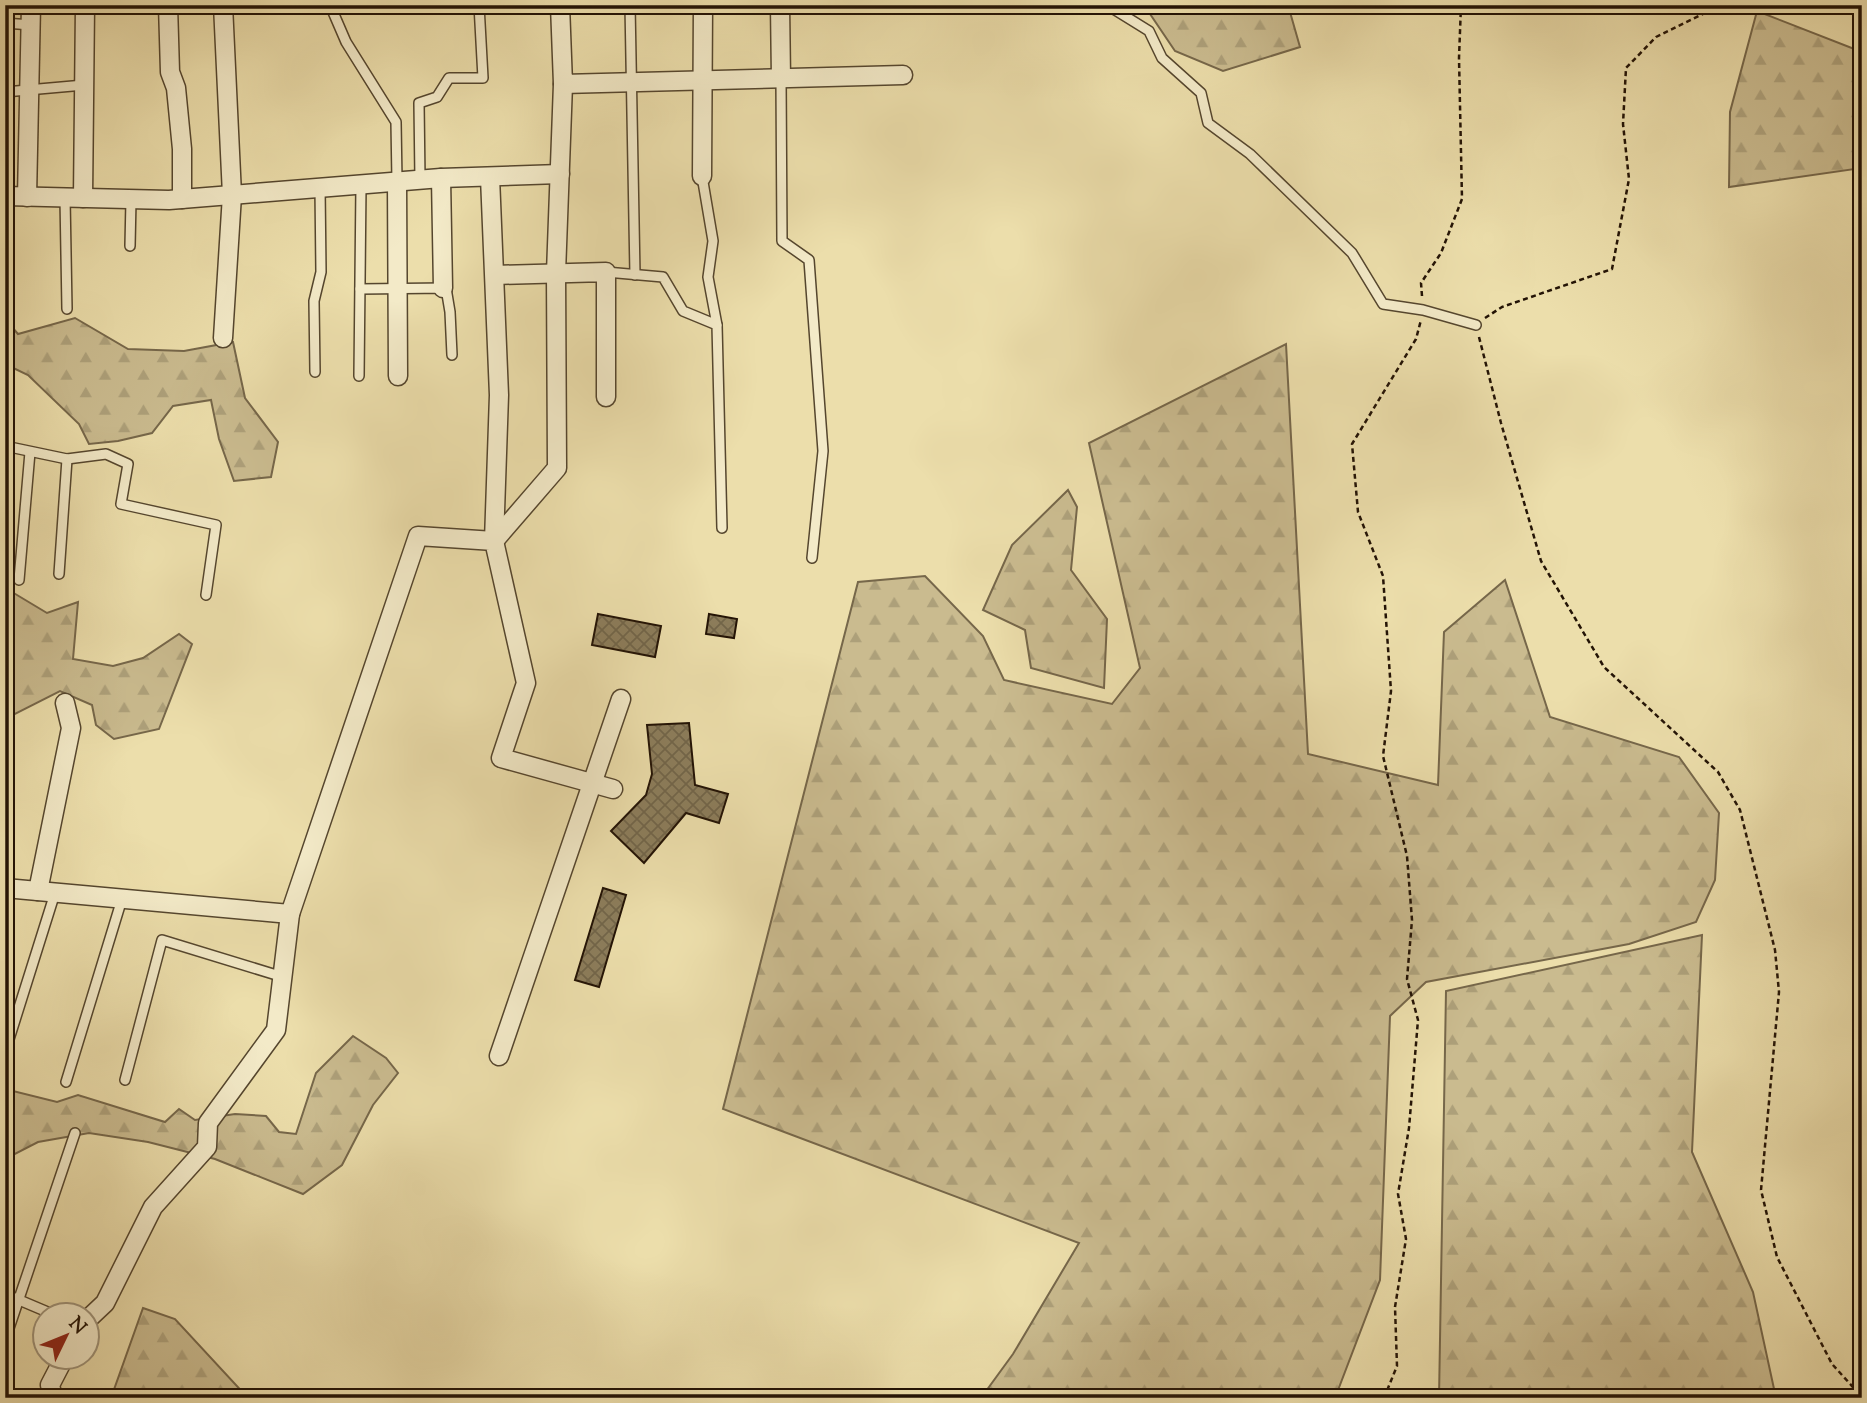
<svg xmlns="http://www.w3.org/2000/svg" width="1867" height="1403" font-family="'Sorts Mill Goudy',serif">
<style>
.forest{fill:url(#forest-firs);stroke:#76674a;stroke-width:2}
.building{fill:url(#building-cross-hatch);stroke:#231305;stroke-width:2}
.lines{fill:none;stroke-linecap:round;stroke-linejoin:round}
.lane-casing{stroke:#55462e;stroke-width:12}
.street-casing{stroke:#55462e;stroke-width:21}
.path{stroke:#231305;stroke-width:2.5;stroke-dasharray:5 3.5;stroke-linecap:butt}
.lane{stroke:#f3eac8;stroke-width:9}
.street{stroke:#f3eac8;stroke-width:18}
</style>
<defs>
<pattern id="forest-firs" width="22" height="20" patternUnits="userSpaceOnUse" patternTransform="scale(1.75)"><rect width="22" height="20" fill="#cabb8f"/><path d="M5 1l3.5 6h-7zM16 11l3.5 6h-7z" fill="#ada07a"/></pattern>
<pattern id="building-cross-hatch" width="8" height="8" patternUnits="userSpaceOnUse" patternTransform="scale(1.75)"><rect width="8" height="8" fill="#8c7d5b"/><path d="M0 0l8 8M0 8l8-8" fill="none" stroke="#726549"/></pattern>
</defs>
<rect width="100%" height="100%" fill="#ecdeab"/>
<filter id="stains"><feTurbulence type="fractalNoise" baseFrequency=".00286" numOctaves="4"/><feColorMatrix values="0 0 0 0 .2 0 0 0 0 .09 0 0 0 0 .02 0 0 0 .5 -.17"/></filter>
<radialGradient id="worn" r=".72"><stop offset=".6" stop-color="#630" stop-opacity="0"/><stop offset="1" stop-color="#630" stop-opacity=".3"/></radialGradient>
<!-- forest -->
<g class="forest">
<polygon points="1144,5 1288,5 1300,47 1223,71 1175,51"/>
<polygon points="1757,11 1862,52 1862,168 1729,187 1730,112"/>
<polygon points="75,318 128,349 184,351 233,342 245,398 278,442 271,477 234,481 219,439 211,400 173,406 152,433 118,441 89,444 79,424 28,375 5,364 5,319 18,334"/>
<polygon points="1286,344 1308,754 1438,785 1444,632 1505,580 1550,717 1679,757 1719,813 1715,880 1696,922 1629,944 1426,982 1390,1016 1380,1280 1335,1398 981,1398 1013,1354 1079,1243 723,1109 858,582 925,576 983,636 1004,680 1112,704 1140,668 1089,443"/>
<polygon points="1068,490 1077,507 1071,570 1107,619 1104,688 1031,668 1025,630 983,610 1012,545"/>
<polygon points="12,592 47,613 78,602 73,659 113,666 143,658 179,634 192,644 159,729 114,739 96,725 92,705 60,691 11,716 5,714 5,595"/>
<polygon points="1702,935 1692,1152 1753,1292 1776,1398 1439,1398 1446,991"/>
<polygon points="353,1036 386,1058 398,1073 373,1105 342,1165 303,1194 215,1159 148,1142 89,1133 38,1142 11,1156 5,1155 5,1089 57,1102 78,1095 165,1122 179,1109 195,1120 235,1114 266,1116 279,1132 296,1134 316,1073"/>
<polygon points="143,1308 175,1319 248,1398 111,1398"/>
<polygon points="585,1389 670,1398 557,1398"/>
</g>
<!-- building -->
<g class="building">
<polygon points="598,614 661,626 655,657 592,645"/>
<polygon points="709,614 737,619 734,638 706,634"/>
<polygon points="689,723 695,785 728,794 719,823 686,813 644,863 611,831 646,795 652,774 647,725"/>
<polygon points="603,888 626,895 599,987 575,980"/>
</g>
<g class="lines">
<defs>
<g id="lane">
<polyline points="330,5 346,42 396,122 397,181"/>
<polyline points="630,5 635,275"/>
<polyline points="1107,5 1149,31 1162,58 1201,93 1208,123 1250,154 1352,253 1383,304 1423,310 1476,325"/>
<polyline points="5,23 31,25"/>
<polyline points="781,79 782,241 809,260 823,451 812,558"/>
<polyline points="5,92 84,85"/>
<polyline points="702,176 713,241 708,277 717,325"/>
<polyline points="420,180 419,103 437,97 449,78 483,78 479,5"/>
<polyline points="65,198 67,309"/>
<polyline points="130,246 131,200"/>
<polyline points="606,272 663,277 683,311 717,325 722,528"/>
<polyline points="360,289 446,288 450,312 452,355"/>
<polyline points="315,372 314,301 321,272 320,188"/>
<polyline points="359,376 361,185"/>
<polyline points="5,446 67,459 106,454 128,464 121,504 216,525 206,595"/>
<polyline points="59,574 67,459"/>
<polyline points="19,580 30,452"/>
<polyline points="5,1052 55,893"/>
<polyline points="125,1080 162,940 283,977"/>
<polyline points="66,1082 122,899"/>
<polyline points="5,1294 57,1316"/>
<polyline points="5,1340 75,1133"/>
</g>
<g id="street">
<polyline points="168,5 170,72 176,88 182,149 182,199"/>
<polyline points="223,5 232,195 223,338"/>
<polyline points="560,5 563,84 903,75"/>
<polyline points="780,5 781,79"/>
<polyline points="702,176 703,5"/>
<polyline points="490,177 499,395 494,541"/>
<polyline points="441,178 443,288"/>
<polyline points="397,181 398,376"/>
<polyline points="5,196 169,200 441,178 560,174"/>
<polyline points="27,197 31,5"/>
<polyline points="83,198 85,5"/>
<polyline points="495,275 606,272 606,397"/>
<polyline points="494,541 557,468 556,273 563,84"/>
<polyline points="5,888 290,914 418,536 494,541 526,683 501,758 613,789"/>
<polyline points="38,891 71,728 65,703"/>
<polyline points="499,1056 621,699"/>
<polyline points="88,1319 105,1303 153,1207 207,1147 208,1123 276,1030 290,914"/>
<polyline points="53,1398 50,1385 64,1358"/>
</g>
</defs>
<!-- lane casing -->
<use href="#lane" class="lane-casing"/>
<!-- street casing -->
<use href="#street" class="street-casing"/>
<!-- path -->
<g class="path">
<polyline points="1422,296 1421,283 1441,253 1462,199 1459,58 1461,5"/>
<polyline points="1485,318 1502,307 1612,269 1629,179 1623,124 1626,68 1656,37 1707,12 1712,5"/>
<polyline points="1479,337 1501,423 1541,561 1604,667 1718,772 1740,810 1775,950 1779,992 1761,1190 1777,1257 1832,1364 1862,1397"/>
<polyline points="1384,1398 1397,1366 1395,1307 1406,1239 1398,1194 1409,1128 1418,1020 1407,979 1412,920 1407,856 1383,756 1391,691 1383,576 1358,512 1352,444 1416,339 1421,320"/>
</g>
<!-- lane -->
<use href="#lane" class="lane"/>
<!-- street -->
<use href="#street" class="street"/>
</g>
<!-- margin -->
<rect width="1867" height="1403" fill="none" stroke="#ecdeab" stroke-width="28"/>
<rect x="7" y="7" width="1853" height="1389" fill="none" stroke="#231305" stroke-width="3.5"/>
<rect x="14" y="14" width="1839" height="1375" fill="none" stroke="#231305" stroke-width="2"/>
<!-- north arrow -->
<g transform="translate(66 1336) rotate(47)"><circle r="33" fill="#f3eac8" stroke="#a0947a" stroke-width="2"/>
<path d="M0-5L12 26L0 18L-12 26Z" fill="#8f2418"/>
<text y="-10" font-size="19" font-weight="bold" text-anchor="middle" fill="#231305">N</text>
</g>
<rect width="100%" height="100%" filter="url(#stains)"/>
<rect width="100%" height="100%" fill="url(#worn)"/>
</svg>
